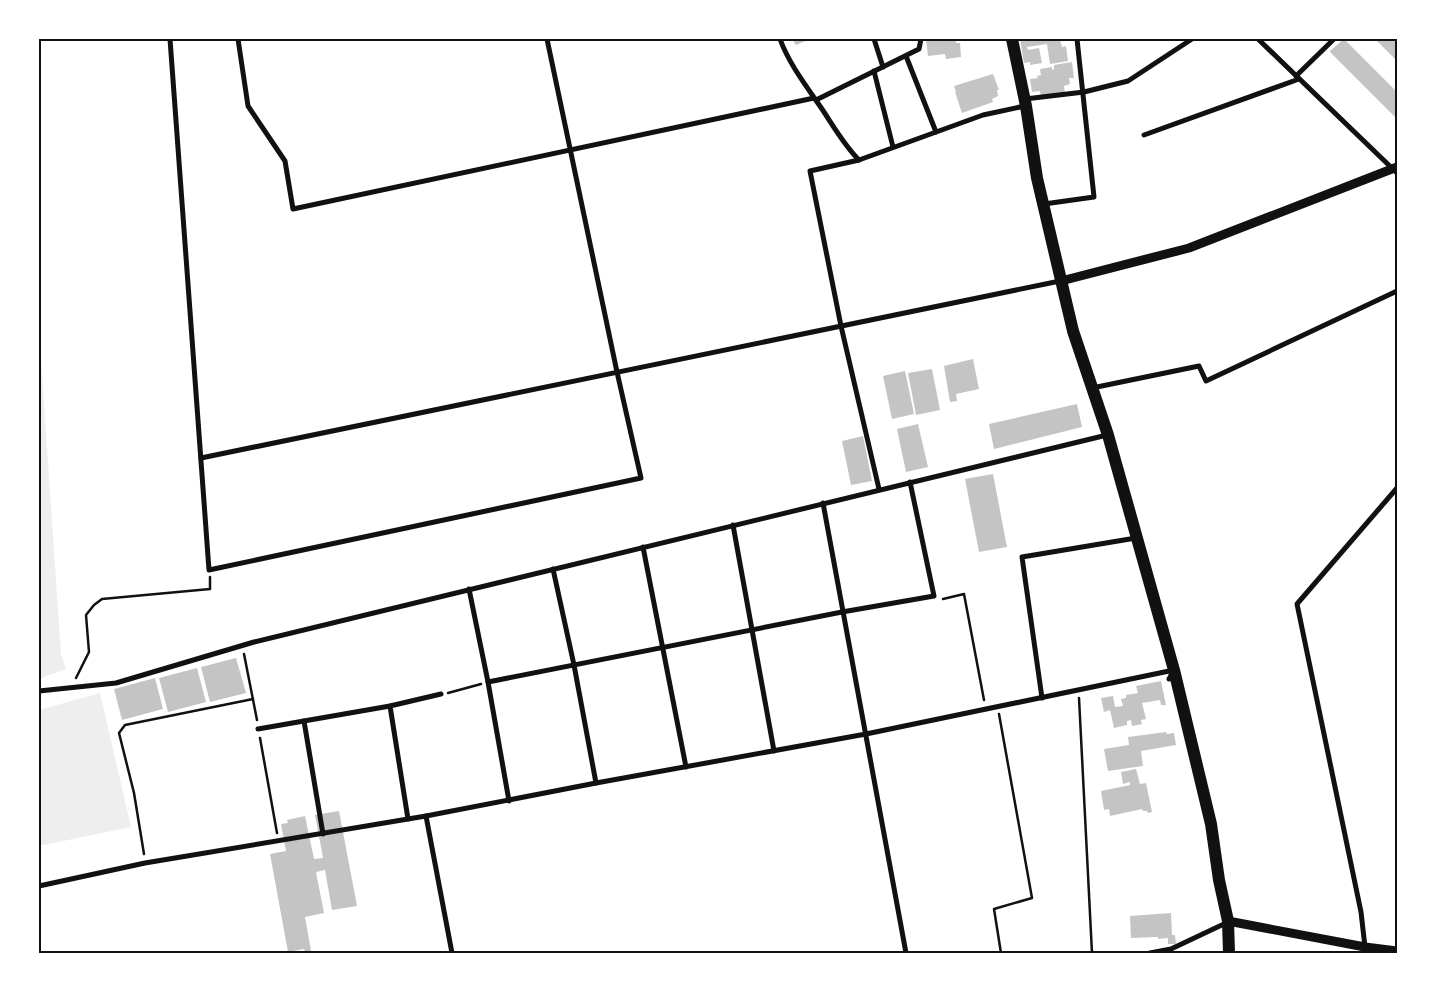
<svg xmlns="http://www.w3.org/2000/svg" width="1436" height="992" font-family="'Sofia Sans Condensed',sans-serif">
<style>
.green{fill:#eee}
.building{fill:#c4c4c4}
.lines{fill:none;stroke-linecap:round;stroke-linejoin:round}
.path{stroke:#111;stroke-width:2.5}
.minor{stroke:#111;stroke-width:5}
.tertiary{stroke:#111;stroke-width:9}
.primary{stroke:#111;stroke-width:12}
.neatline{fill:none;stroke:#111;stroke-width:2}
</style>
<rect width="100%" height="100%" fill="#fff"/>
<!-- green -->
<g class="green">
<polygon points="39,330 61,654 66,669 39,679"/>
<polygon points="100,693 131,827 39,846 39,710"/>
</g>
<!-- building -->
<g class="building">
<polygon points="792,39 810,39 796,45"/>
<polygon points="926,39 956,39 956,43 960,43 961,57 946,59 945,54 928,56"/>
<polygon points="1020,39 1060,39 1062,47 1066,46 1068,61 1050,64 1047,44 1027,47 1028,50 1039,48 1042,63 1030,65 1030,62 1024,63"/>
<polygon points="1344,39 1397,92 1397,119 1331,53 1330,51"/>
<polygon points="1375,39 1397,39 1397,61"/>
<polygon points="1072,62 1074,78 1069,78 1070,84 1064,86 1065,94 1041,97 1040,91 1032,92 1030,79 1038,78 1037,76 1041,75 1040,69 1052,67 1052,70 1054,69 1054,65"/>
<polygon points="993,74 999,90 997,90 998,96 992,99 993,102 962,113 955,92 956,92 954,86"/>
<polygon points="973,359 979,389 956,394 957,401 950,402 944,366"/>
<polygon points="932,369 940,410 916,415 908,373"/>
<polygon points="905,371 914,414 892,419 883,376"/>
<polygon points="1077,404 1082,427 994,449 989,424"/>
<polygon points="918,424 928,467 906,472 897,429"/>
<polygon points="863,436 872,481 851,485 842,441"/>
<polygon points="993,474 1007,547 979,552 965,479"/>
<polygon points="236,658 246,693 210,702 201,667"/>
<polygon points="197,668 206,702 168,712 159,678"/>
<polygon points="155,678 163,709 122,720 114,689"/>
<polygon points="1161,681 1166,705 1161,705 1160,700 1142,703 1146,719 1141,720 1142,724 1132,726 1131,720 1127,721 1127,725 1114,728 1110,710 1104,712 1101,698 1113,696 1115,707 1123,706 1121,699 1126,698 1126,695 1138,693 1136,686"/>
<polygon points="1166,732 1167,734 1174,733 1176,745 1141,751 1143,766 1108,771 1104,749 1129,745 1128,737"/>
<polygon points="1136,769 1140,784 1146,783 1152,812 1148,813 1147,811 1143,811 1142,809 1110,816 1109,809 1104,810 1101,791 1130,785 1130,782 1123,784 1121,772"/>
<polygon points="339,811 357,906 332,910 325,870 316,872 324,913 305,917 311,951 305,952 304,949 288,952 270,854 286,851 281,824 288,823 287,820 305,816 314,859 323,858 315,815"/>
<polygon points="1171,913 1172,935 1175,935 1176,944 1168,944 1168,938 1158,939 1158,937 1131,938 1130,916"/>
</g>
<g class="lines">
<!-- path -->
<g class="path">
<polyline points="943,599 964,594 984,700"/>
<polyline points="244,654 257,720"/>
<polyline points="76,678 89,652 86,615 94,605 102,599 210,589 210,577"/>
<polyline points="448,693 481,684"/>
<polyline points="1079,698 1092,953"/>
<polyline points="999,714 1032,898 994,909 1001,953"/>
<polyline points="260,738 277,833"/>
<polyline points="144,854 134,793 119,733 125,725 253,699"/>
</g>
<!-- minor -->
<g class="minor">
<polyline points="170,39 209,570 641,478 617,372 547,39"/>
<polyline points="238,39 248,106 285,161 293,209 814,98"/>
<path d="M 780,39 C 789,64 807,87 822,109 C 834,127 844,145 859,160 L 983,115 L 1025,106"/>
<polyline points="874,39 883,67"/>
<polyline points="1258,39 1397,173"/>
<polyline points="906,56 936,132"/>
<polyline points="874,71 893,147"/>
<polyline points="1296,76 1334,39"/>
<polyline points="1025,99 1084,92 1128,81 1192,39"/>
<polyline points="816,100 919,49 921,39"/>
<polyline points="1144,135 1299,79"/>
<polyline points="859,160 810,171 841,326 879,489"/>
<polyline points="1044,204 1094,197 1077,39"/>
<polyline points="1092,388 1199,366 1206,381 1397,291"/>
<polyline points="201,458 1060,281"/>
<polyline points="823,503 906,953"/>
<polyline points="733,525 774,751"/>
<polyline points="643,547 686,767"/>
<polyline points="553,569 574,665 596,783"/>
<polyline points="469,589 488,682 509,801"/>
<polyline points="488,682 842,612 934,596 910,482"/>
<polyline points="39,691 116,683 254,642 1107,435"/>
<polyline points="1042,698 1022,557 1136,538"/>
<polyline points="390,706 408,819"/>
<polyline points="304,721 323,834"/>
<polyline points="258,729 390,706 441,694"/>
<polyline points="426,816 452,953"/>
<polyline points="39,886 145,863 426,816 596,783 866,734 1174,670 1169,679"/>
<polyline points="1365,947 1361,912 1297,604 1397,488"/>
<polyline points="1150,953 1171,949 1226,923"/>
</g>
<!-- tertiary -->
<g class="tertiary">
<polyline points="1061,281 1189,248 1397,167"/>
<polyline points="1228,921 1365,947 1397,951"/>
</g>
<!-- primary -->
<polyline class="primary" points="1012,39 1026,106 1037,178 1073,331 1108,435 1174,670 1211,824 1219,880 1228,921 1229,953"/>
</g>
<!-- border -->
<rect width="1436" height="992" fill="none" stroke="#ffffff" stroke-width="80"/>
<rect x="40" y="40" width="1356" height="912" class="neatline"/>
</svg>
